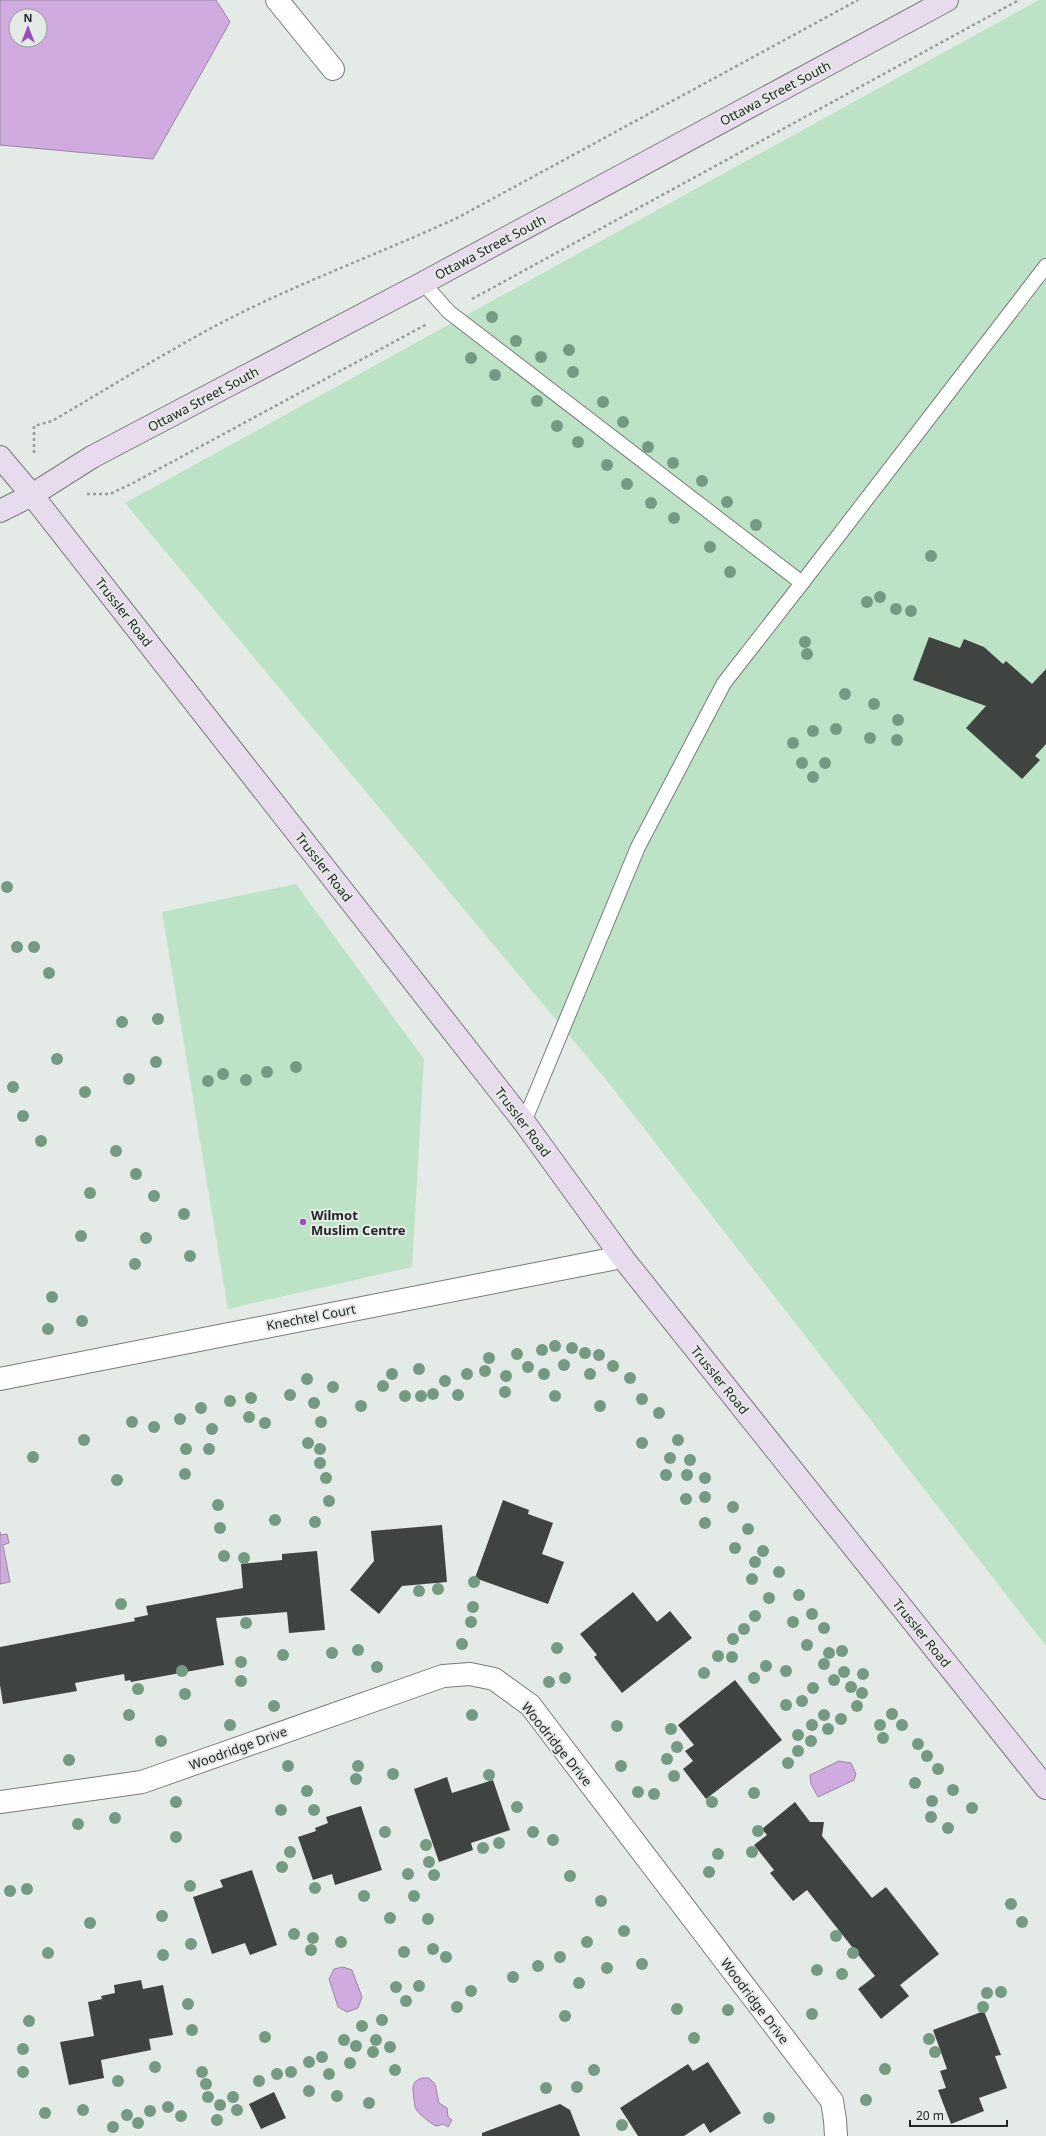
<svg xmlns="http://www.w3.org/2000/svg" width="1046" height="2136" font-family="'Noto Sans',sans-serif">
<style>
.green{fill:#bde3c7}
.water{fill:#cfabe0;stroke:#9c83a8;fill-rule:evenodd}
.building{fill:#404441}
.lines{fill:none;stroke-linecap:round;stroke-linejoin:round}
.lane-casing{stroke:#777c78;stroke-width:16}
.street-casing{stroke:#777c78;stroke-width:24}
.secondary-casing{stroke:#777c78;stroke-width:24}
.path{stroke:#989c99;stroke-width:2.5;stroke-dasharray:3 3;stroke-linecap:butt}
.lane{stroke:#fff;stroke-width:14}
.street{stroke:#fff;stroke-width:22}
.secondary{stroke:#e8dbee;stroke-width:22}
.tree{fill:#749a83}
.poi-dot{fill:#9b4cbd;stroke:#e4eae5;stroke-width:1.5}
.labels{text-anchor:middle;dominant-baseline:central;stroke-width:4;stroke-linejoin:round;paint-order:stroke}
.street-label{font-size:13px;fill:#242625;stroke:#e4eae5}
.poi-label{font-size:13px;font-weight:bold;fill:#242625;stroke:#e4eae5;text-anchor:start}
</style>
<rect width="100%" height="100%" fill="#e4eae5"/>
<!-- green -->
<g class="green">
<polygon points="1039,0 1046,0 1046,1646 608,1082 125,503"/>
<polygon points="296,884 424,1059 412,1267 228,1309 162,912"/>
</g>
<!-- water -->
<g class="water">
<path d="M 0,0 L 216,0 L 230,22 L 153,159 L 0,145 ZM 16,16 L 40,16 L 40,40 L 16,40 Z"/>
<polygon points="0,1532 1,1535 7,1534 9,1543 3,1545 10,1582 0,1584"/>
<polygon points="839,1761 851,1763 856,1774 854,1780 818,1797 811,1784 810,1775"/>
<polygon points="343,1967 352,1970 362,1997 358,2008 347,2012 338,2007 329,1979 334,1969"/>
<path d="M 423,2078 L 429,2078 L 435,2084 L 439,2103 L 447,2108 L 448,2117 L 452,2120 L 448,2127 L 443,2124 L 437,2126 C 432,2125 418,2113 416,2109 C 414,2106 415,2103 414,2100 C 413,2089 410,2081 423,2078 Z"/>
</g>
<!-- building -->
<g class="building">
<polygon points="929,637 960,648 964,639 984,647 1003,664 1006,661 1032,684 1046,669 1046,744 1035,756 1040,760 1022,779 966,728 986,706 913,680"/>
<polygon points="503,1500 529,1510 528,1514 553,1523 542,1554 564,1562 548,1604 475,1578"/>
<polygon points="442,1525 447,1582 402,1586 379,1614 350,1590 374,1561 371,1531"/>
<polygon points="317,1551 325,1630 289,1633 287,1612 216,1618 224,1665 131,1682 130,1680 125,1681 124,1674 75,1683 77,1691 3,1704 0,1685 0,1647 135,1621 134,1618 148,1615 146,1606 243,1588 241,1564 282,1560 282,1554"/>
<polygon points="633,1592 657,1622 670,1611 692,1638 622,1693 594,1657 597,1655 580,1634"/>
<polygon points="735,1680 782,1740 706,1799 683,1769 693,1761 685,1751 694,1745 678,1725"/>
<polygon points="447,1777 452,1793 493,1780 510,1830 471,1843 473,1850 439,1862 414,1789"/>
<polygon points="795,1802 810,1822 824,1822 822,1836 872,1898 886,1887 939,1954 900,1985 909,1996 881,2019 858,1989 875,1976 807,1890 793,1901 770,1873 774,1870 754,1845 767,1835 762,1829"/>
<polygon points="361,1806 382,1870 335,1885 332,1874 313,1880 298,1837 316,1831 315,1828 328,1823 326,1817"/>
<polygon points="252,1870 277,1945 250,1955 245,1943 212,1954 193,1897 223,1887 220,1880"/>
<polygon points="141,1980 143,1989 163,1985 173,2035 149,2039 151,2050 101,2060 104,2078 69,2085 60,2042 94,2036 88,2002 102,1999 101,1996 115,1993 114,1985"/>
<polygon points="984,2011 1001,2055 995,2056 1007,2088 979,2098 984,2111 951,2124 938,2090 946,2088 940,2071 947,2069 933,2030"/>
<polygon points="708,2062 741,2113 710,2133 704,2123 684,2136 638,2136 620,2108 688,2064 693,2071"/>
<polygon points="274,2092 286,2118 261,2129 249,2104"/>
<polygon points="560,2104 570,2110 580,2136 482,2136 482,2133"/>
</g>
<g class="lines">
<defs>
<g id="lane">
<polyline points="423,283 449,312 802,583 1046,266"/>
<polyline points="524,1122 638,847 724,683 802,583"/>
</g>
<g id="street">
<polyline points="277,0 333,69"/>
<polyline points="0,1379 622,1257"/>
<polyline points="0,1802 142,1782 443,1676 470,1674 494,1679 530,1705 832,2101 835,2120 836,2136"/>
</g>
<g id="secondary">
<polyline points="0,457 32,495 524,1122 622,1257 1046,1788"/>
<polyline points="0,511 32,495 92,457 423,283 947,0"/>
</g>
</defs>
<!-- lane casing -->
<use href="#lane" class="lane-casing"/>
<!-- street casing -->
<use href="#street" class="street-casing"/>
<!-- secondary casing -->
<use href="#secondary" class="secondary-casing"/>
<!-- path -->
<g class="path">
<polyline points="472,299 1019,0"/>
<path d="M 34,453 L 34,426 L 52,421 C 107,389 161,355 217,325 C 295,284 379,254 459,217 L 858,0"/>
<polyline points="87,494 110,494 133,483 427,324"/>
</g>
<!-- lane -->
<use href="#lane" class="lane"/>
<!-- street -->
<use href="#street" class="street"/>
<!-- secondary -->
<use href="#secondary" class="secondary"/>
</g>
<!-- trees -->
<g class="tree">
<circle cx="492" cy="317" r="6"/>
<circle cx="516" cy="341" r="6"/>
<circle cx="569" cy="350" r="6"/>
<circle cx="541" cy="357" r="6"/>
<circle cx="471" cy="358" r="6"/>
<circle cx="573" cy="372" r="6"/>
<circle cx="495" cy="375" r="6"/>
<circle cx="537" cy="401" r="6"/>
<circle cx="603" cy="402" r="6"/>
<circle cx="623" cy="422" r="6"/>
<circle cx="557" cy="426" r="6"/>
<circle cx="578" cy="442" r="6"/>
<circle cx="648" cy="447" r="6"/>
<circle cx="673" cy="463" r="6"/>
<circle cx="607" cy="465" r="6"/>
<circle cx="702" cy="481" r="6"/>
<circle cx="627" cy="484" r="6"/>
<circle cx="727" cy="502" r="6"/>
<circle cx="651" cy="503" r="6"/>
<circle cx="674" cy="518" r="6"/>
<circle cx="756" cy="525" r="6"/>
<circle cx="710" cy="547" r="6"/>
<circle cx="931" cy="556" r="6"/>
<circle cx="730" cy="572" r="6"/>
<circle cx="880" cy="597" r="6"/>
<circle cx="867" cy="602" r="6"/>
<circle cx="896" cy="609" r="6"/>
<circle cx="911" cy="611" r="6"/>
<circle cx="805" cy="642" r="6"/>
<circle cx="807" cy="654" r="6"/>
<circle cx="845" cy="694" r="6"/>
<circle cx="874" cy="704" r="6"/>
<circle cx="898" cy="720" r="6"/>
<circle cx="836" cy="729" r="6"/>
<circle cx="813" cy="731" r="6"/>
<circle cx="870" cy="738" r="6"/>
<circle cx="897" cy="740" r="6"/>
<circle cx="793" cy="743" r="6"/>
<circle cx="802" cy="763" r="6"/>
<circle cx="825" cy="763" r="6"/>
<circle cx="813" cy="777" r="6"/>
<circle cx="7" cy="887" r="6"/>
<circle cx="17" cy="947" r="6"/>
<circle cx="34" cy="947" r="6"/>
<circle cx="49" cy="973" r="6"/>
<circle cx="158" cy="1019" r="6"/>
<circle cx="122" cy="1022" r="6"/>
<circle cx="57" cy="1059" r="6"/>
<circle cx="156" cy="1062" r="6"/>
<circle cx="296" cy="1067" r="6"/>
<circle cx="267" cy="1072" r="6"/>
<circle cx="223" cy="1074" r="6"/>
<circle cx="129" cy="1079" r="6"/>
<circle cx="246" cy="1080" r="6"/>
<circle cx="208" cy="1081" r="6"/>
<circle cx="13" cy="1087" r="6"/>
<circle cx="85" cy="1092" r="6"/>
<circle cx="23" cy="1116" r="6"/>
<circle cx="41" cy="1141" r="6"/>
<circle cx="116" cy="1151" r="6"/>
<circle cx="136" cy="1174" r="6"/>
<circle cx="90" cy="1193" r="6"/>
<circle cx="154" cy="1196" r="6"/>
<circle cx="184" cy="1214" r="6"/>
<circle cx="81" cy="1236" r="6"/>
<circle cx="146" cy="1238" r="6"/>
<circle cx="190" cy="1256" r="6"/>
<circle cx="135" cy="1264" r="6"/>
<circle cx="52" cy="1297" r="6"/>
<circle cx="82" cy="1321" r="6"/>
<circle cx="48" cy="1329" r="6"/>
<circle cx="555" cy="1346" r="6"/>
<circle cx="572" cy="1348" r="6"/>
<circle cx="542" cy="1350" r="6"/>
<circle cx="585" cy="1353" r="6"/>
<circle cx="517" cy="1354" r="6"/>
<circle cx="599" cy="1355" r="6"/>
<circle cx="489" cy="1358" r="6"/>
<circle cx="564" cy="1365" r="6"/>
<circle cx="613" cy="1366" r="6"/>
<circle cx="528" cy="1367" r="6"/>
<circle cx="419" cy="1369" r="6"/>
<circle cx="485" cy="1371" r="6"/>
<circle cx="392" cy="1374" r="6"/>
<circle cx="467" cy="1374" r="6"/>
<circle cx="544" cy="1374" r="6"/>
<circle cx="590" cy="1374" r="6"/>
<circle cx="506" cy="1376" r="6"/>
<circle cx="630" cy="1378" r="6"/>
<circle cx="307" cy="1379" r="6"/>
<circle cx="445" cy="1381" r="6"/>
<circle cx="383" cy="1386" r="6"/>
<circle cx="333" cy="1387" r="6"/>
<circle cx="505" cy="1392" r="6"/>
<circle cx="433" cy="1394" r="6"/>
<circle cx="290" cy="1395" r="6"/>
<circle cx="458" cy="1395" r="6"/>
<circle cx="405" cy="1396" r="6"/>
<circle cx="421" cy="1396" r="6"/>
<circle cx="555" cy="1396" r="6"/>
<circle cx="251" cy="1398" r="6"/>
<circle cx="642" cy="1399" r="6"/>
<circle cx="230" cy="1401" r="6"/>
<circle cx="314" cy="1403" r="6"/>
<circle cx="361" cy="1406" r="6"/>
<circle cx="600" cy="1406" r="6"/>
<circle cx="201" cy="1408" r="6"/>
<circle cx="659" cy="1413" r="6"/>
<circle cx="249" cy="1417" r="6"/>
<circle cx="180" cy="1419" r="6"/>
<circle cx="132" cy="1422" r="6"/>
<circle cx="321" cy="1422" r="6"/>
<circle cx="265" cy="1423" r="6"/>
<circle cx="154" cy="1427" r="6"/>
<circle cx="212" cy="1429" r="6"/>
<circle cx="84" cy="1440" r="6"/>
<circle cx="678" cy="1440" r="6"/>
<circle cx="308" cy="1443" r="6"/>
<circle cx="642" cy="1443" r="6"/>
<circle cx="186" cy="1449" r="6"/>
<circle cx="209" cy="1449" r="6"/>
<circle cx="320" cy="1449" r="6"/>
<circle cx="33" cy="1457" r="6"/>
<circle cx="670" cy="1458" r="6"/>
<circle cx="690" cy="1460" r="6"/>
<circle cx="320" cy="1463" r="6"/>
<circle cx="185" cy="1474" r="6"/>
<circle cx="666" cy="1475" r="6"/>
<circle cx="687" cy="1475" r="6"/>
<circle cx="326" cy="1478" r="6"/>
<circle cx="705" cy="1478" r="6"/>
<circle cx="117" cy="1480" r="6"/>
<circle cx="705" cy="1497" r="6"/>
<circle cx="686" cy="1499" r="6"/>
<circle cx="329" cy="1501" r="6"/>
<circle cx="218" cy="1505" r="6"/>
<circle cx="733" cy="1507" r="6"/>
<circle cx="275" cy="1520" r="6"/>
<circle cx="315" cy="1522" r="6"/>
<circle cx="705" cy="1523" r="6"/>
<circle cx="220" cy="1528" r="6"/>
<circle cx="748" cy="1529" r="6"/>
<circle cx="735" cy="1548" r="6"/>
<circle cx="763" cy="1551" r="6"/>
<circle cx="224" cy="1556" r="6"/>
<circle cx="244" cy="1558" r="6"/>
<circle cx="755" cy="1562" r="6"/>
<circle cx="779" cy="1572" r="6"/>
<circle cx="752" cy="1579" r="6"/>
<circle cx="474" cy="1582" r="6"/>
<circle cx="438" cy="1589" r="6"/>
<circle cx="419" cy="1591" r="6"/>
<circle cx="799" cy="1595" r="6"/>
<circle cx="769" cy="1598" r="6"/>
<circle cx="121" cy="1604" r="6"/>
<circle cx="473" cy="1607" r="6"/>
<circle cx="812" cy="1614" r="6"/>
<circle cx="755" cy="1616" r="6"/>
<circle cx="471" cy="1622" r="6"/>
<circle cx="793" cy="1622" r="6"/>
<circle cx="246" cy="1623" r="6"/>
<circle cx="824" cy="1628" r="6"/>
<circle cx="744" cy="1629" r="6"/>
<circle cx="733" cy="1639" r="6"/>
<circle cx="462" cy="1644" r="6"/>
<circle cx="807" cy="1645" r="6"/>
<circle cx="557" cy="1648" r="6"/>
<circle cx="358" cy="1650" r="6"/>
<circle cx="842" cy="1651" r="6"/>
<circle cx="332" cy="1653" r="6"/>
<circle cx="829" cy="1653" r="6"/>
<circle cx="283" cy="1655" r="6"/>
<circle cx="718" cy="1656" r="6"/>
<circle cx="732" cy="1657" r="6"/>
<circle cx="241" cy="1662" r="6"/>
<circle cx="824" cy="1664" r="6"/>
<circle cx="766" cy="1666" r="6"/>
<circle cx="377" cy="1667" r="6"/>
<circle cx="182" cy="1671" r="6"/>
<circle cx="786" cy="1671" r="6"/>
<circle cx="844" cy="1672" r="6"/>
<circle cx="704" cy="1673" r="6"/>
<circle cx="863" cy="1674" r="6"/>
<circle cx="565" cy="1678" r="6"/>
<circle cx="754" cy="1678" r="6"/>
<circle cx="834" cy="1680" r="6"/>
<circle cx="241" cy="1681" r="6"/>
<circle cx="549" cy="1682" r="6"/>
<circle cx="851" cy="1687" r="6"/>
<circle cx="813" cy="1688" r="6"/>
<circle cx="138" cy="1689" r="6"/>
<circle cx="862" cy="1693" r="6"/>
<circle cx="185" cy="1694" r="6"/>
<circle cx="802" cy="1701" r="6"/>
<circle cx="786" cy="1705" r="6"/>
<circle cx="274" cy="1706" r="6"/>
<circle cx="857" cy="1706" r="6"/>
<circle cx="892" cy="1714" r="6"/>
<circle cx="129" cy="1715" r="6"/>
<circle cx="472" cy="1715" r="6"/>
<circle cx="824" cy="1715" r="6"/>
<circle cx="841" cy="1719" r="6"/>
<circle cx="230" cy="1725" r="6"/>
<circle cx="812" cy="1725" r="6"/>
<circle cx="880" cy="1725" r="6"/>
<circle cx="902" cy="1725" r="6"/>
<circle cx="617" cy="1726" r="6"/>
<circle cx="671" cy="1729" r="6"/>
<circle cx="828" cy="1729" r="6"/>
<circle cx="798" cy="1735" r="6"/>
<circle cx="883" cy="1738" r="6"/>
<circle cx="161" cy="1741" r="6"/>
<circle cx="811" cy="1741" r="6"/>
<circle cx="918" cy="1744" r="6"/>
<circle cx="677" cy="1747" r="6"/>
<circle cx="798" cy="1751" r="6"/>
<circle cx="927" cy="1756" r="6"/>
<circle cx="667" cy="1759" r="6"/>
<circle cx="69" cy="1760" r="6"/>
<circle cx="788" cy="1763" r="6"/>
<circle cx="288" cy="1766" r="6"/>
<circle cx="358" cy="1766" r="6"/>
<circle cx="621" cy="1766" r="6"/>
<circle cx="938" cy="1769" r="6"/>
<circle cx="393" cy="1774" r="6"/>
<circle cx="489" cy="1775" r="6"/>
<circle cx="674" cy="1776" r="6"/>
<circle cx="356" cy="1779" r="6"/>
<circle cx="915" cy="1783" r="6"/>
<circle cx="953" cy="1790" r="6"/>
<circle cx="307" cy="1791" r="6"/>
<circle cx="638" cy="1792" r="6"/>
<circle cx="754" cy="1793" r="6"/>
<circle cx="654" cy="1794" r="6"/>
<circle cx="932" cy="1801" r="6"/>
<circle cx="176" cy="1802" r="6"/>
<circle cx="712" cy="1802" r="6"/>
<circle cx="517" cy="1807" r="6"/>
<circle cx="972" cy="1808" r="6"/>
<circle cx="281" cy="1810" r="6"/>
<circle cx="314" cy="1810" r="6"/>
<circle cx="931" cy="1817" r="6"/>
<circle cx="115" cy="1818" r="6"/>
<circle cx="78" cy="1824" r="6"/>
<circle cx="948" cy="1828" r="6"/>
<circle cx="758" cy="1831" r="6"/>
<circle cx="385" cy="1832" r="6"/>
<circle cx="533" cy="1832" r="6"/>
<circle cx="176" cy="1837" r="6"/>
<circle cx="553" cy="1840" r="6"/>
<circle cx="499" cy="1843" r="6"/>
<circle cx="426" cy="1845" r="6"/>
<circle cx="483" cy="1848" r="6"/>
<circle cx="290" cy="1852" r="6"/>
<circle cx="752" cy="1852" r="6"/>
<circle cx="718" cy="1854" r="6"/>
<circle cx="429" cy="1862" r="6"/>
<circle cx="282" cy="1867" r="6"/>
<circle cx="709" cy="1872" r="6"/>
<circle cx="408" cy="1874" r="6"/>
<circle cx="434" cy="1875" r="6"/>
<circle cx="570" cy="1876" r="6"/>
<circle cx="190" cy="1886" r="6"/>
<circle cx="315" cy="1888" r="6"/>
<circle cx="27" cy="1889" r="6"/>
<circle cx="10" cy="1891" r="6"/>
<circle cx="364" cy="1896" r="6"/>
<circle cx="414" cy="1896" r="6"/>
<circle cx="601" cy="1901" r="6"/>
<circle cx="1011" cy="1904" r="6"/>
<circle cx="162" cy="1916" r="6"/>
<circle cx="390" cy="1918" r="6"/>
<circle cx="428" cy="1919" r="6"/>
<circle cx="1022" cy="1922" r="6"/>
<circle cx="90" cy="1923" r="6"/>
<circle cx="624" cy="1931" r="6"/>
<circle cx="294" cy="1934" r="6"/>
<circle cx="836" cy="1936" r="6"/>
<circle cx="313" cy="1938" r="6"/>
<circle cx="341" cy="1942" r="6"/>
<circle cx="587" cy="1942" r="6"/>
<circle cx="191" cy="1944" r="6"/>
<circle cx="433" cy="1949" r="6"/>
<circle cx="311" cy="1950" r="6"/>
<circle cx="404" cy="1952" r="6"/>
<circle cx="48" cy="1953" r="6"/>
<circle cx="853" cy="1953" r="6"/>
<circle cx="163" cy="1955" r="6"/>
<circle cx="446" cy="1957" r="6"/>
<circle cx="560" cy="1957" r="6"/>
<circle cx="642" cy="1964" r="6"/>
<circle cx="538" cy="1966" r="6"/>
<circle cx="607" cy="1968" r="6"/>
<circle cx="817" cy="1970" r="6"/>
<circle cx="842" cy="1974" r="6"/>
<circle cx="513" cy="1977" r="6"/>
<circle cx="579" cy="1983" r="6"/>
<circle cx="419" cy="1986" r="6"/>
<circle cx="396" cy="1987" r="6"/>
<circle cx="471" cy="1991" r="6"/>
<circle cx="1001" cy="1992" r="6"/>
<circle cx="987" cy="1993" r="6"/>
<circle cx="406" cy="2001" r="6"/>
<circle cx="188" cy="2004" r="6"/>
<circle cx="457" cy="2007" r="6"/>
<circle cx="983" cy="2007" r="6"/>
<circle cx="677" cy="2009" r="6"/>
<circle cx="728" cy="2010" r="6"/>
<circle cx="812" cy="2014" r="6"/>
<circle cx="565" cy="2016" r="6"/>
<circle cx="382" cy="2020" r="6"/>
<circle cx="29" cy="2021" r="6"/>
<circle cx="362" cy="2026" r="6"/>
<circle cx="192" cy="2030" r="6"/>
<circle cx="265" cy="2037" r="6"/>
<circle cx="694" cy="2038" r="6"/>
<circle cx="929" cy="2039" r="6"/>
<circle cx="344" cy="2040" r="6"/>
<circle cx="376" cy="2040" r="6"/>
<circle cx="356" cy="2046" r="6"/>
<circle cx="390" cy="2047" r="6"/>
<circle cx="23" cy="2049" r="6"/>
<circle cx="373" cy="2052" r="6"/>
<circle cx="935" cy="2052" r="6"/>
<circle cx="322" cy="2057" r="6"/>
<circle cx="309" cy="2062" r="6"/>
<circle cx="350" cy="2063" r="6"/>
<circle cx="155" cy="2067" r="6"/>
<circle cx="885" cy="2069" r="6"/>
<circle cx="395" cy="2070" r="6"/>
<circle cx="594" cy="2070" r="6"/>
<circle cx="23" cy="2072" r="6"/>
<circle cx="202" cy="2072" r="6"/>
<circle cx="291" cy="2072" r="6"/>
<circle cx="277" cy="2074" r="6"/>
<circle cx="329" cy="2074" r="6"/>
<circle cx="118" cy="2081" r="6"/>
<circle cx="259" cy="2081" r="6"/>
<circle cx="206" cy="2084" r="6"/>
<circle cx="577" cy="2087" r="6"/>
<circle cx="546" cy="2088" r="6"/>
<circle cx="309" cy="2091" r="6"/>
<circle cx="337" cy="2096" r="6"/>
<circle cx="208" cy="2097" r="6"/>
<circle cx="233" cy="2097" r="6"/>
<circle cx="866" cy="2100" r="6"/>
<circle cx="369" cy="2103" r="6"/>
<circle cx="220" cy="2105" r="6"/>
<circle cx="168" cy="2107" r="6"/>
<circle cx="83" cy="2110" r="6"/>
<circle cx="237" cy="2110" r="6"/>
<circle cx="150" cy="2111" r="6"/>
<circle cx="45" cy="2113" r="6"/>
<circle cx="127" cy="2115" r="6"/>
<circle cx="181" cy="2116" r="6"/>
<circle cx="769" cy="2118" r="6"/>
<circle cx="217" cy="2120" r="6"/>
<circle cx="138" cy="2123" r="6"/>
<circle cx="622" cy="2125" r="6"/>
<circle cx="113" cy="2127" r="6"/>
</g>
<!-- markers -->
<circle class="poi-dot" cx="303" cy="1222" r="4"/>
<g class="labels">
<!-- street labels -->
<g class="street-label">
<text transform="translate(775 93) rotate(-28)">Ottawa Street South</text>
<text transform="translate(490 247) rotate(-28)">Ottawa Street South</text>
<text transform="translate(203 399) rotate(-28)">Ottawa Street South</text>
<text transform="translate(124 612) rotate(52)">Trussler Road</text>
<text transform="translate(324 867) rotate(52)">Trussler Road</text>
<text transform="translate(523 1122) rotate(53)">Trussler Road</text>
<text transform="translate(311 1317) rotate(-11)">Knechtel Court</text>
<text transform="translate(720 1380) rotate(51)">Trussler Road</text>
<text transform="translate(922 1633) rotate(51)">Trussler Road</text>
<text transform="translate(557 1744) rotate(51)">Woodridge Drive</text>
<text transform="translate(238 1748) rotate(-20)">Woodridge Drive</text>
<text transform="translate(755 2001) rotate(53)">Woodridge Drive</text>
</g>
<!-- poi labels -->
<g class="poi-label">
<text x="311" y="1215">Wilmot<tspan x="311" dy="15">Muslim Centre</tspan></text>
</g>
</g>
<!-- north arrow -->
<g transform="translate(28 28)"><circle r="19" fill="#e4eae5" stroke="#979c98"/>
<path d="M0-3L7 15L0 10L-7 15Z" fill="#9b4cbd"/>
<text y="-6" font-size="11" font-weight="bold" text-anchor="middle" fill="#242625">N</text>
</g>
<!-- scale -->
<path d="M910 2120v6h97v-6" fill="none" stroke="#242625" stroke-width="2"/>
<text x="916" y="2120" font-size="12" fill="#242625" stroke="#e4eae5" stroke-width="3" paint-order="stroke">20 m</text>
</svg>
